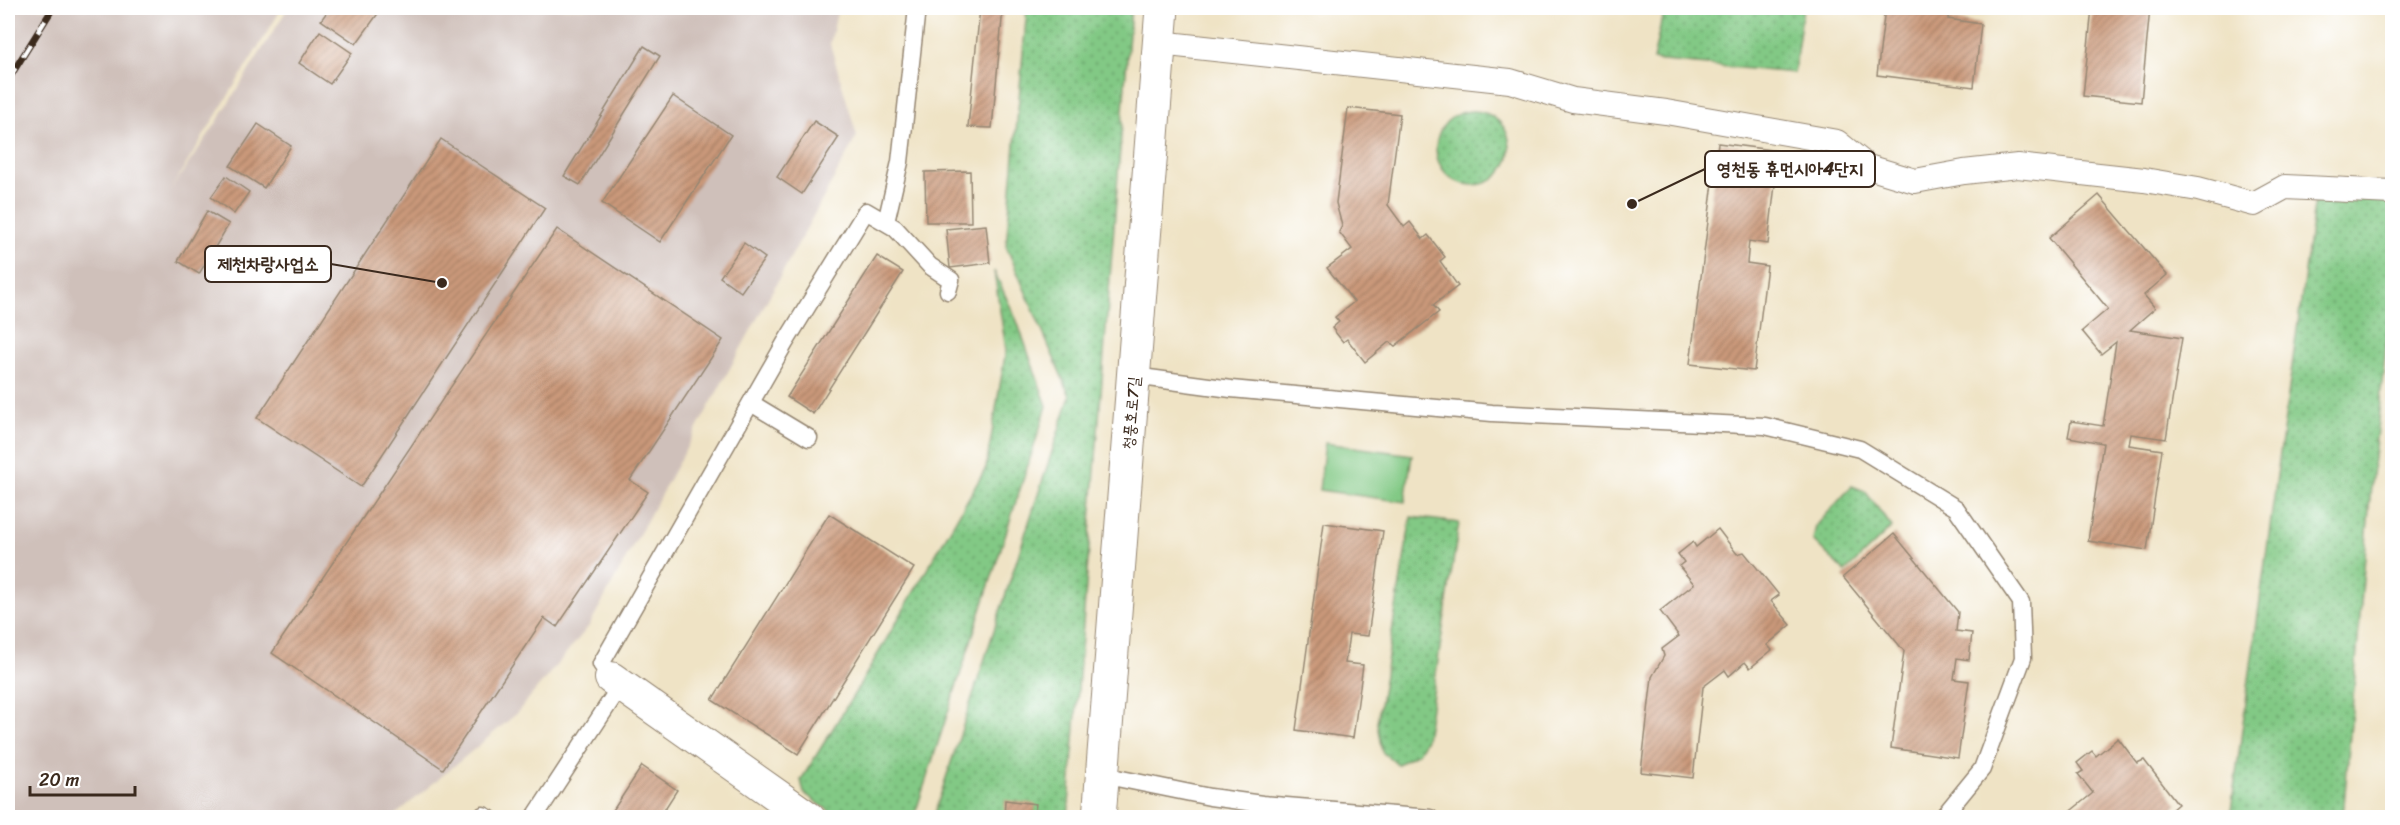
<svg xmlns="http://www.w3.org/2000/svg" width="2400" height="825" font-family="Sriracha,'Poor Story',sans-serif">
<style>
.industrial{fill:#cfc0ba}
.grass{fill:url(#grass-dots);stroke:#5e7a52;stroke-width:1.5}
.garden{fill:#82c985;stroke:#5e7a52;stroke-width:1.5}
.building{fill:url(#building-hatch)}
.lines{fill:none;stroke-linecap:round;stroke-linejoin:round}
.service-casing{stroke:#958672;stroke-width:19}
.pedestrian-casing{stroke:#958672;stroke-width:26}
.minor-casing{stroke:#958672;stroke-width:34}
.tertiary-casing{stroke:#958672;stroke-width:35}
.service{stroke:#fff;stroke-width:16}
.pedestrian{stroke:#fff;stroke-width:24}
.minor{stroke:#fff;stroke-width:32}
.tertiary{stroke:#fff;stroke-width:33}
.rail-casing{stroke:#3b2a1e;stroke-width:7}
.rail{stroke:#fff;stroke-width:4.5;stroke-dasharray:14;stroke-linecap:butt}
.labels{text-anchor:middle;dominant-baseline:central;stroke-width:5;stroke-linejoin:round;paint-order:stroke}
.street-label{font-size:16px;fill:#3b2a1e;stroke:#fff}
.leader{fill:none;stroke:#3b2a1e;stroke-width:2}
.callout-dot{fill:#3b2a1e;stroke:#fff;stroke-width:2}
.callout{fill:#fff;stroke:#3b2a1e;stroke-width:2}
.callout-label{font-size:18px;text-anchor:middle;font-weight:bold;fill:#3b2a1e}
</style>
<defs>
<pattern id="grass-dots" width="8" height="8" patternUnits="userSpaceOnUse" patternTransform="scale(1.5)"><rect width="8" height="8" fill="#82c985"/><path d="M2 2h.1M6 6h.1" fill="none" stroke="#6ca36c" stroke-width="1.8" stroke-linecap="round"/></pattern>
<pattern id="building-hatch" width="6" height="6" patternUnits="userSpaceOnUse" patternTransform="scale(1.5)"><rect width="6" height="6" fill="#ca997a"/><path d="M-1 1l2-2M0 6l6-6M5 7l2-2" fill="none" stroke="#a57d63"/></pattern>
</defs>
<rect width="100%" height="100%" fill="#fff"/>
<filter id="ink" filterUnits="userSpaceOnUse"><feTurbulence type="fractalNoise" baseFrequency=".0167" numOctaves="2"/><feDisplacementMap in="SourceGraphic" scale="12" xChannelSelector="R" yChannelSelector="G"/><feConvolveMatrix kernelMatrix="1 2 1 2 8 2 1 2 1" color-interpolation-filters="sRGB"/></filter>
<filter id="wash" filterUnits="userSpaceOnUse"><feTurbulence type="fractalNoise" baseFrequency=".008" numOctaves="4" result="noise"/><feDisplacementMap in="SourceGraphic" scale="24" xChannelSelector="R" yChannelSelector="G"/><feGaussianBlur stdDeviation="1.35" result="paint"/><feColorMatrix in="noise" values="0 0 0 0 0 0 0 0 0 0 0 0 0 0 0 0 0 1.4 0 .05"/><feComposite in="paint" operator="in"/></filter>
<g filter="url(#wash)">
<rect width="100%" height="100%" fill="#efe3c5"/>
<!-- industrial -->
<polygon class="industrial" points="8,8 282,8 171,189 213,128 288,8 838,8 830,44 857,136 589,626 515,715 393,817 8,817"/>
<!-- grass -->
<g class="grass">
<polygon points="1027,8 1131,8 1068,817 933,818 1070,396 1006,246"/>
<polygon points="1664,8 1803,8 1794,73 1653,60"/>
<circle cx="1473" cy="148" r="37"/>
<polygon points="2317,184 2392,188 2392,291 2371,485 2343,817 2230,818"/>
<polygon points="994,271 1017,321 1047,406 914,817 838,817 804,793 801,780 858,688 986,468 1006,350"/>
<polygon points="1852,486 1865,491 1892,527 1845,572 1813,540 1816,526"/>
<polygon points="1411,517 1459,523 1426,739 1418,753 1398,764 1382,752 1377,723"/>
</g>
<!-- garden -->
<polygon class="garden" points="1325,443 1412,455 1405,502 1319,490"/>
<g id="blocks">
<!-- building -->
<g class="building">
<polygon points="330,8 382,8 356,44 321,20"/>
<polygon points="980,8 1003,8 992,128 968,127"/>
<polygon points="1885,8 1949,8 1948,19 1981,24 1974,87 1877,75"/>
<polygon points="2092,8 2150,8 2141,102 2083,96"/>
<polygon points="320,31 352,53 330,84 299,63"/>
<polygon points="644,46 660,56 580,185 564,176"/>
<polygon points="673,96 731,135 660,242 602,203"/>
<polygon points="1348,108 1400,114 1388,205 1404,227 1410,222 1423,239 1428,235 1445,257 1440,261 1458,286 1433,305 1439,312 1395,346 1389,342 1365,362 1347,339 1343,342 1332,328 1339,322 1335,317 1354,302 1327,268 1352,249 1339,232 1342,226 1336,203"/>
<polygon points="814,121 839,137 802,194 777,177"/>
<polygon points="258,124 291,146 264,188 230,166"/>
<polygon points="441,139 545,208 361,487 257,418"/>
<polygon points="1718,143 1779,151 1768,244 1749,241 1747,263 1767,266 1754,371 1690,364"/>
<polygon points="970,171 971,222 926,222 925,172"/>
<polygon points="226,176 249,192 234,214 211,197"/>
<polygon points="2099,195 2167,275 2144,295 2155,308 2130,330 2182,338 2166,439 2131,434 2129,445 2162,450 2147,550 2088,541 2103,443 2068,437 2071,421 2103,426 2116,342 2101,354 2082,331 2108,309 2049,238"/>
<polygon points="207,211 229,224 199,274 178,261"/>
<polygon points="986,225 990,263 950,268 946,229"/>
<polygon points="557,229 723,340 630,480 648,492 557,627 544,618 443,769 272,653"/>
<polygon points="744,243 765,258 741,292 720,277"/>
<polygon points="877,256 903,272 813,414 787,397"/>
<polygon points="829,514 914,568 798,754 712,700"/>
<polygon points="1324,523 1383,531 1368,636 1349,634 1345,663 1363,665 1353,738 1296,730"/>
<polygon points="1718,529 1737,554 1744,552 1779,595 1771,601 1791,625 1767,645 1772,650 1750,668 1745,662 1729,676 1725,670 1703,687 1693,778 1641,772 1652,677 1664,656 1662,649 1679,636 1660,611 1694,584 1679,566 1684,562 1678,554 1693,542 1696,547"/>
<polygon points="1894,534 1958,612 1956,631 1972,633 1969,660 1957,658 1954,679 1969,681 1958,758 1891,748 1904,651 1843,577"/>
<polygon points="2118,738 2137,763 2144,760 2178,804 2171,810 2177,818 2062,818 2093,793 2078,774 2083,771 2077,763 2092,751 2096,756"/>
<polygon points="642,766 677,790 659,818 608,818"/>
<polygon points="1005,800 1036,804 1034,818 1004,818"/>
</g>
</g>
</g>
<g filter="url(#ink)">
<use href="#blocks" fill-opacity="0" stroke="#958672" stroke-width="1.5"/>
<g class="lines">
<defs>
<g id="service">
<polyline points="886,222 900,162 917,8"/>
<polyline points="1134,376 1231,389 1492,413 1765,426 1860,449 1956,508 2021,602 2023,658 1982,769 1942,818"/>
<polyline points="751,403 809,438"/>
<polyline points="611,678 601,664 785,343 866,211 895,228 930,266 951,280 948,291"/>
<polyline points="1102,775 1210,797 1262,804 1430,818"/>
<polyline points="481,818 483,815 489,818"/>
<polyline points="534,818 621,685"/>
</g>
<polyline id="pedestrian" points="1159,43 1510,81 1573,100 1666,112 1837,142 1868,167 1915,181 1964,172 2018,166 2144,180 2198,189 2254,204 2285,187 2392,192"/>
<polyline id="minor" points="611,678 809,818"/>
<polyline id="tertiary" points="1099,818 1162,8"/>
</defs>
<!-- service casing -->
<use href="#service" class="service-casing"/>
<!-- pedestrian casing -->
<use href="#pedestrian" class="pedestrian-casing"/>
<!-- minor casing -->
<use href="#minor" class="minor-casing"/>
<!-- tertiary casing -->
<use href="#tertiary" class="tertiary-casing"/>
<!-- service -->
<use href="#service" class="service"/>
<!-- pedestrian -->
<use href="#pedestrian" class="pedestrian"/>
<!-- minor -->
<use href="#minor" class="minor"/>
<!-- tertiary -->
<use href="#tertiary" class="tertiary"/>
<defs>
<polyline id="rail" points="8,80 53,8"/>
</defs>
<!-- rail casing -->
<use href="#rail" class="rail-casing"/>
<!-- rail -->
<use href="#rail" class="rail"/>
</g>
</g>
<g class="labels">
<!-- street labels -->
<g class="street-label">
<text transform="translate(1131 413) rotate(-85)">청풍호로7길</text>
</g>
</g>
<!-- callouts -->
<path class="leader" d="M1632 204L1705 169M442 283L331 264"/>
<g class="callout-dot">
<circle cx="1632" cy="204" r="6"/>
<circle cx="442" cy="283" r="6"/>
</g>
<g class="callout">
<rect x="1705" y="151" width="170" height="36" rx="6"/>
<rect x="205" y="246" width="126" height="36" rx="6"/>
</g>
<g class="callout-label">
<text x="1790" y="175">영천동 휴먼시아4단지</text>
<text x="268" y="270">제천차랑사업소</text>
</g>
<!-- margin -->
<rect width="2400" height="825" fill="none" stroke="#fff" stroke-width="30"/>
<!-- scale -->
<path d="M30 786v9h105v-9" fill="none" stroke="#3b2a1e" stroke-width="3"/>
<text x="39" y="786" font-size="18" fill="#3b2a1e" stroke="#ffffff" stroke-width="4.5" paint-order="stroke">20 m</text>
</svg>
